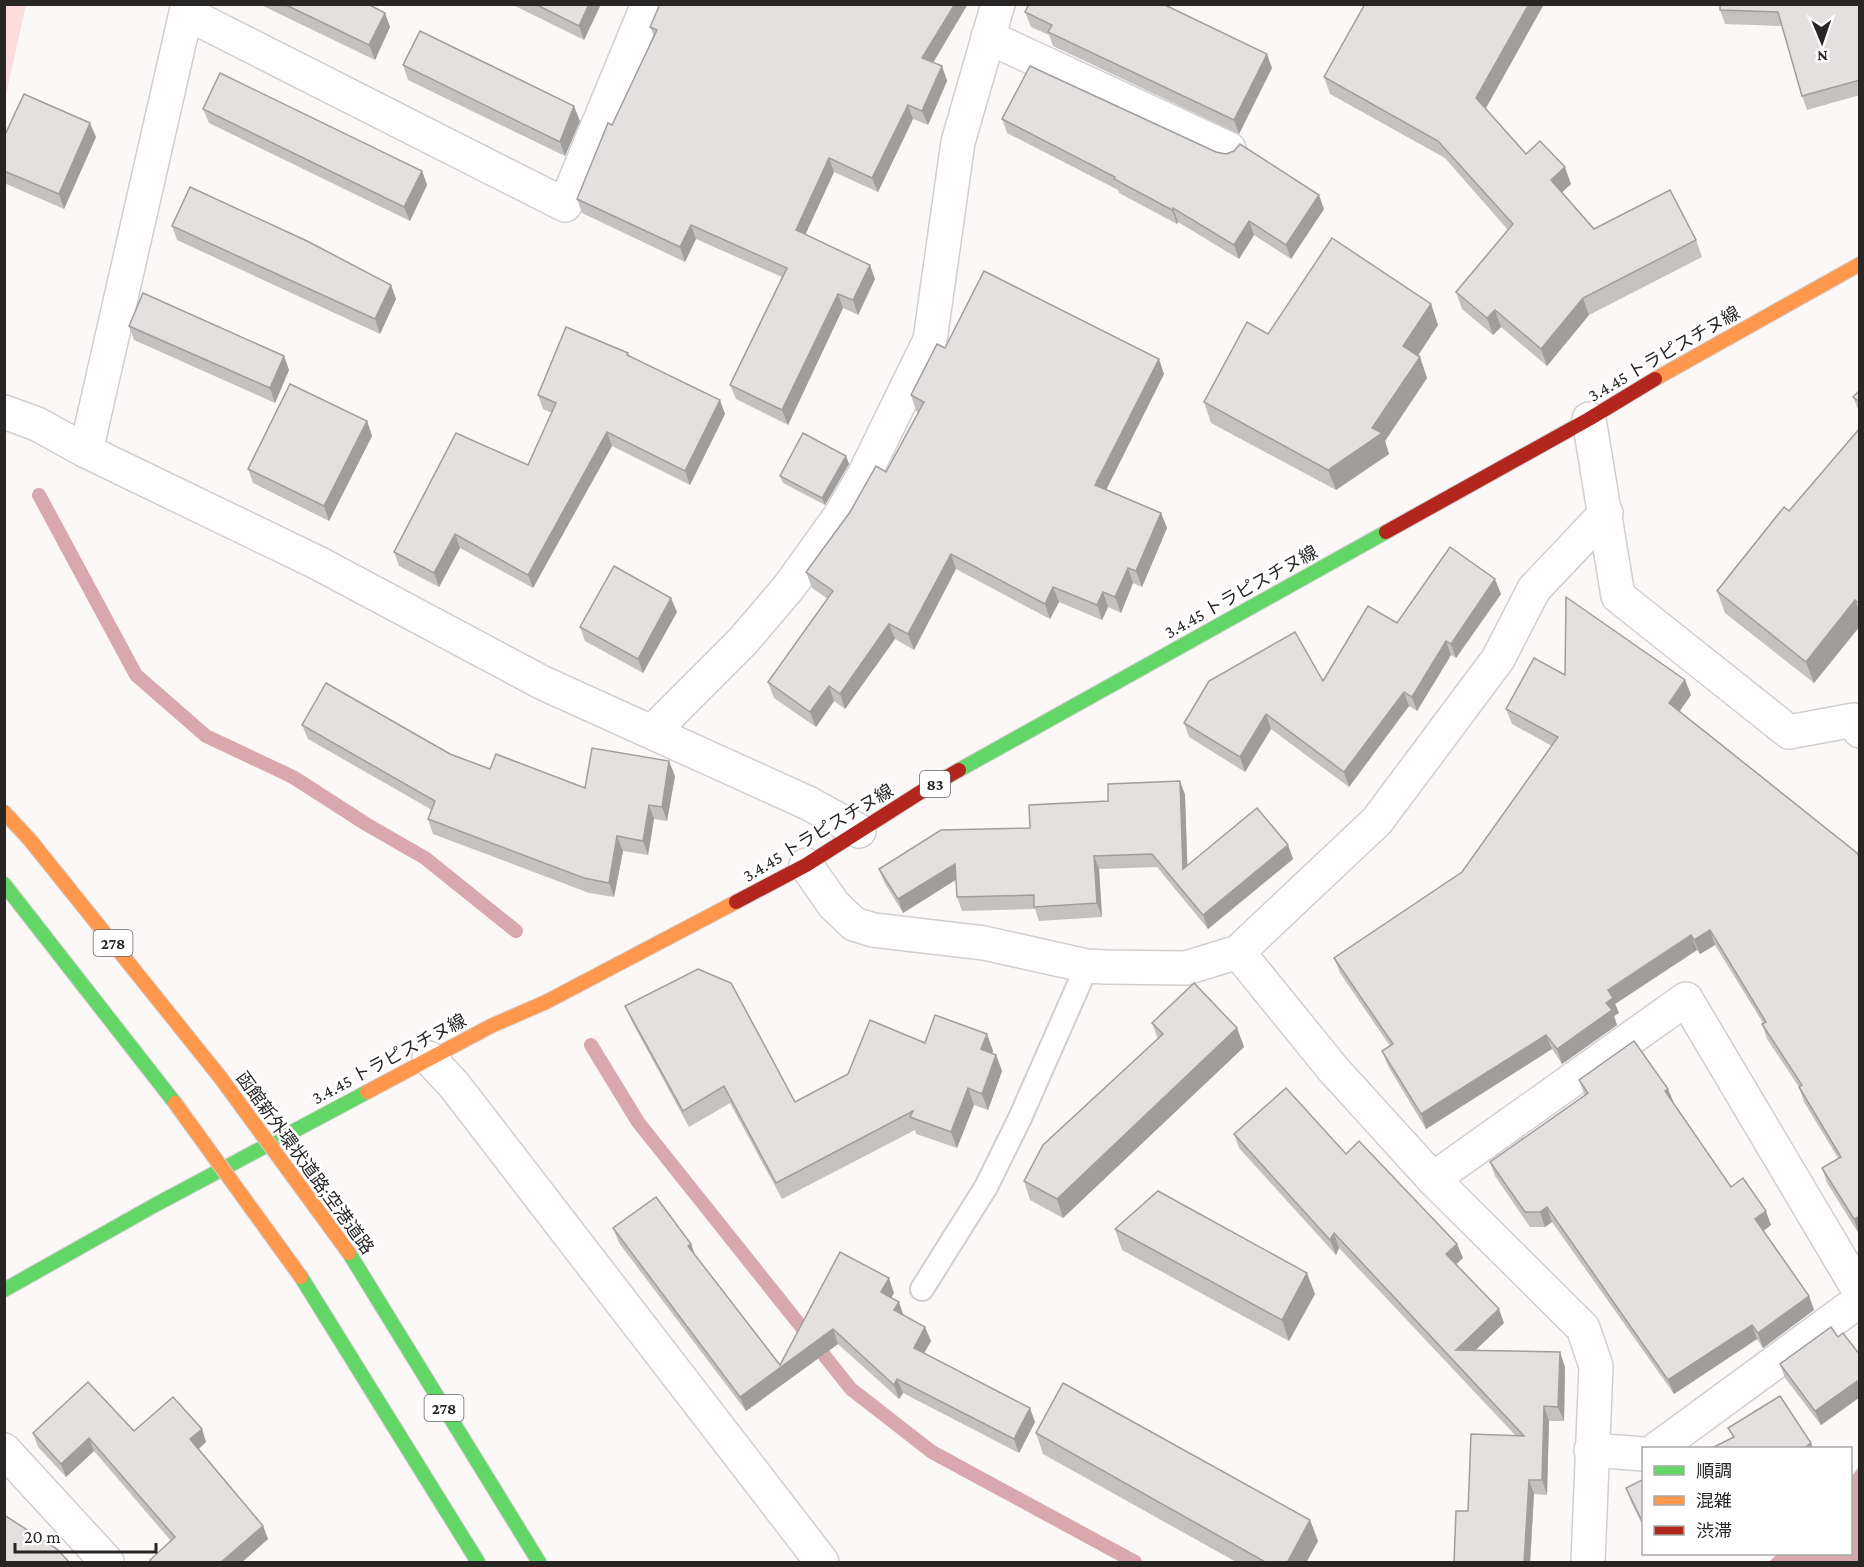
<svg xmlns="http://www.w3.org/2000/svg" width="1864" height="1567" font-family="'Crimson Pro','Noto Sans JP',serif">
<style>
.green{fill:#fbdde0}
.water{fill:#d8a8ae}
.lines{fill:none;stroke-linecap:round;stroke-linejoin:round}
.stream{stroke:#d8a8ae;stroke-width:14}
.lane-casing{stroke:#d2cece;stroke-width:26}
.street-casing{stroke:#d2cece;stroke-width:36}
.fast-casing{stroke:#d2cece;stroke-width:16}
.slow-casing{stroke:#d2cece;stroke-width:16}
.jam-casing{stroke:#d2cece;stroke-width:16}
.lane{stroke:#fffefe;stroke-width:22}
.street{stroke:#fffefe;stroke-width:33}
.fast{stroke:#63d668;stroke-width:14}
.slow{stroke:#ff974d;stroke-width:14}
.jam{stroke:#b3261e;stroke-width:14}
.slow-bridge-casing{stroke:#d2cece;stroke-width:16;stroke-linecap:butt}
.slow-bridge{stroke:#ff974d;stroke-width:14}
.wall{fill:#c4c1c1}
.shaded-wall{fill:#a09d9d}
.building{fill:#e4e0e0;stroke:#a09d9d;stroke-width:1.5}
.labels{text-anchor:middle;dominant-baseline:central;stroke-width:5;stroke-linejoin:round;paint-order:stroke}
.shield{fill:#fff;stroke:#686666;stroke-width:1.5}
.shield-label{font-size:16px;font-weight:bold;fill:#282525}
.street-label{font-size:18px;fill:#282525;stroke:#fff}
</style>
<rect width="100%" height="100%" fill="#fdf8f8"/>
<!-- green -->
<polygon class="green" points="5,4 26,5 5,99 4,5"/>
<!-- water -->
<polygon class="water" points="1859,1467 1859,1562 1769,1562 1777,1554 1850,1554 1851,1477"/>
<g class="lines">
<!-- stream -->
<g class="stream">
<polyline points="39,495 136,675 206,736 293,777 366,824 425,858 516,931"/>
<polyline points="591,1045 638,1122 851,1389 932,1452 1135,1562"/>
</g>
<defs>
<polyline id="lane" points="922,1289 986,1187 1020,1118 1087,966"/>
<g id="street">
<polyline points="186,13 565,205 648,4"/>
<polyline points="988,37 1229,149"/>
<polyline points="4,412 37,424 86,451 318,563 543,683 808,803 859,831"/>
<polyline points="1589,419 1618,596 1789,732 1854,720 1860,731"/>
<polyline points="86,451 188,4"/>
<polyline points="652,732 743,641 789,587 840,516 864,475 930,340 958,142 998,4"/>
<polyline points="806,865 834,905 854,924 873,930 984,943 1087,966 1106,967 1186,968 1238,952 1377,821 1498,659 1534,589 1606,513"/>
<polyline points="1238,952 1333,1069 1433,1179 1583,1328 1596,1366 1588,1562"/>
<polyline points="429,1058 454,1085 822,1562"/>
<polyline points="1433,1179 1686,999 1860,1292"/>
<polyline points="1658,1448 1860,1300"/>
<polyline points="4,1450 107,1562"/>
<polyline points="1591,1450 1644,1454"/>
</g>
<g id="fast">
<polyline points="959,770 1386,532"/>
<polyline points="4,884 175,1103"/>
<polyline points="349,1253 539,1562"/>
<polyline points="301,1277 478,1562"/>
<polyline points="4,1290 155,1205 367,1092"/>
</g>
<g id="slow">
<polyline points="1655,379 1860,264"/>
<polyline points="4,812 30,840 220,1077"/>
<polyline points="367,1092 491,1026 546,1002 736,902"/>
</g>
<g id="jam">
<polyline points="1386,532 1589,419 1655,379"/>
<polyline points="736,902 806,865 924,790 959,770"/>
</g>
</defs>
<!-- lane casing -->
<use href="#lane" class="lane-casing"/>
<!-- street casing -->
<use href="#street" class="street-casing"/>
<!-- fast casing -->
<use href="#fast" class="fast-casing"/>
<!-- slow casing -->
<use href="#slow" class="slow-casing"/>
<!-- jam casing -->
<use href="#jam" class="jam-casing"/>
<!-- lane -->
<use href="#lane" class="lane"/>
<!-- street -->
<use href="#street" class="street"/>
<!-- fast -->
<use href="#fast" class="fast"/>
<!-- slow -->
<use href="#slow" class="slow"/>
<!-- jam -->
<use href="#jam" class="jam"/>
<defs>
<g id="slow-bridge">
<polyline points="220,1077 349,1253"/>
<polyline points="175,1103 301,1277"/>
</g>
</defs>
<!-- slow-bridge casing -->
<use href="#slow-bridge" class="slow-bridge-casing"/>
<!-- slow-bridge -->
<use href="#slow-bridge" class="slow-bridge"/>
</g>
<!-- wall -->
<g class="wall">
<polygon points="259,4 368,4 385,13 390,27 375,60"/>
<polygon points="511,4 601,4 584,40"/>
<polygon points="1544,4 1486,108 1526,154 1571,184 1562,192 1594,229 1696,240 1702,257 1589,315 1547,366 1501,327 1493,335 1462,309 1456,292 1508,230 1445,158 1330,94 1324,77"/>
<polygon points="1860,4 1860,95 1807,110 1802,96 1782,26 1725,24 1720,10"/>
<polygon points="1025,12 1272,68 1239,134 1053,46 1049,35 1031,27"/>
<polygon points="650,27 933,63 942,66 947,81 928,125 913,119 878,192 834,172 805,235 875,279 858,315 843,308 788,425 736,399 730,385 782,277 696,239 685,262 582,213 577,199 654,36"/>
<polygon points="403,65 580,121 565,156 408,80"/>
<polygon points="203,109 422,171 427,185 410,221 209,123"/>
<polygon points="1002,119 1324,209 1291,259 1254,235 1239,259 1178,222 1177,224 1119,193 1118,190 1007,133"/>
<polygon points="4,137 96,137 64,209 4,183"/>
<polygon points="172,226 391,285 396,299 380,334 177,240"/>
<polygon points="1431,304 1438,325 1418,356 1420,357 1427,378 1385,441 1389,454 1336,490 1211,423 1204,402 1268,334"/>
<polygon points="129,326 284,356 289,370 275,403 134,340"/>
<polygon points="945,348 1164,374 1106,490 1161,513 1167,528 1142,587 1133,583 1121,613 1108,607 1102,620 1059,602 1050,619 956,569 914,650 895,639 845,709 834,701 816,727 774,698 768,682 828,599 812,588 806,572 886,472 919,412 916,411 911,395"/>
<polygon points="628,353 630,356 725,414 690,485 612,446 533,588 460,548 439,587 399,566 394,552 528,465 552,413 543,409 538,395"/>
<polygon points="1860,390 1860,414 1853,397"/>
<polygon points="367,421 372,436 329,521 253,483 248,469"/>
<polygon points="1860,428 1860,626 1814,683 1725,613 1717,591 1789,511"/>
<polygon points="846,456 849,464 825,505 783,483 780,476"/>
<polygon points="1501,594 1456,658 1451,655 1417,711 1409,706 1349,787 1271,729 1245,772 1189,737 1184,723 1323,681 1397,623"/>
<polygon points="677,612 643,673 585,641 580,627"/>
<polygon points="1565,675 1685,680 1691,695 1679,711 1857,853 1859,1234 1827,1183 1822,1168 1838,1158 1804,1102 1799,1087 1767,1039 1762,1024 1763,1023 1715,945 1700,954 1697,950 1615,1004 1619,1013 1614,1016 1617,1025 1562,1064 1552,1049 1426,1129 1388,1066 1382,1051 1390,1046 1340,973 1334,958 1462,872 1552,746 1512,724 1506,709"/>
<polygon points="302,725 450,754 490,769 585,788 675,776 667,821 654,819 648,855 623,851 614,897 589,893 433,834 428,819 432,810 308,739"/>
<polygon points="1180,781 1185,795 1187,865 1288,845 1293,859 1208,929 1157,867 1099,869 1102,917 1039,921 1035,909 962,911 957,897 956,880 903,913 884,882 879,869 1030,828 1108,801"/>
<polygon points="625,1006 795,1102 925,1043 987,1034 993,1051 992,1053 996,1055 1002,1071 988,1110 974,1105 957,1148 916,1134 915,1130 782,1199 730,1103 689,1127 632,1022"/>
<polygon points="1152,1023 1237,1028 1244,1047 1063,1218 1030,1200 1024,1181 1158,1039"/>
<polygon points="1579,1080 1673,1103 1731,1187 1771,1225 1764,1231 1809,1296 1814,1310 1763,1348 1757,1339 1674,1394 1552,1222 1545,1227 1530,1227 1495,1176 1490,1162 1585,1096"/>
<polygon points="1234,1134 1346,1154 1457,1244 1463,1258 1456,1264 1504,1323 1475,1350 1565,1367 1564,1421 1549,1421 1547,1495 1534,1494 1530,1563 1454,1563 1468,1511 1515,1435 1339,1248 1336,1255 1239,1148"/>
<polygon points="613,1228 691,1244 695,1255 780,1365 840,1252 894,1293 891,1298 903,1314 931,1341 924,1353 1035,1422 1019,1453 903,1393 899,1399 838,1344 746,1411 619,1243"/>
<polygon points="1115,1229 1315,1294 1289,1341 1122,1250"/>
<polygon points="1838,1337 1860,1355 1860,1397 1821,1425 1785,1378 1780,1364"/>
<polygon points="202,1429 206,1442 199,1449 263,1526 268,1539 241,1563 151,1563 150,1560 171,1541 94,1451 66,1477 38,1447 33,1433"/>
<polygon points="1036,1433 1310,1520 1318,1541 1306,1563 1238,1563 1043,1454"/>
<polygon points="1644,1479 1644,1528 1631,1502 1626,1488"/>
</g>
<!-- shaded-wall -->
<g class="shaded-wall">
<polygon points="589,4 601,4 584,40 579,26"/>
<polygon points="955,4 968,4 927,73 922,58"/>
<polygon points="1529,4 1544,4 1482,115 1476,98"/>
<polygon points="385,13 390,27 375,60 369,45"/>
<polygon points="1267,54 1272,68 1239,134 1234,120"/>
<polygon points="942,66 947,81 928,125 922,111"/>
<polygon points="908,105 913,119 878,192 872,178"/>
<polygon points="574,106 580,121 565,156 560,142"/>
<polygon points="90,123 96,137 64,209 59,194"/>
<polygon points="829,158 834,172 801,244 796,230"/>
<polygon points="1565,167 1571,184 1557,197 1551,180"/>
<polygon points="422,171 427,185 410,221 404,207"/>
<polygon points="1319,195 1324,209 1291,259 1286,245"/>
<polygon points="1173,208 1178,222 1177,224 1172,210"/>
<polygon points="1249,221 1254,235 1239,259 1234,245"/>
<polygon points="691,225 696,239 685,262 680,247"/>
<polygon points="870,265 875,279 858,315 853,300"/>
<polygon points="391,285 396,299 380,334 375,319"/>
<polygon points="838,294 843,308 788,425 782,410"/>
<polygon points="1583,298 1589,315 1547,366 1541,349"/>
<polygon points="1431,304 1438,325 1410,367 1403,346"/>
<polygon points="1495,310 1501,327 1493,335 1487,318"/>
<polygon points="284,356 289,370 275,403 270,388"/>
<polygon points="1420,357 1427,378 1385,441 1389,454 1336,490 1328,470 1372,428"/>
<polygon points="1159,359 1164,374 1101,500 1095,485"/>
<polygon points="720,400 725,414 690,485 685,471"/>
<polygon points="367,421 372,436 329,521 324,506"/>
<polygon points="607,432 612,446 533,588 528,575"/>
<polygon points="846,456 849,464 825,505 822,498"/>
<polygon points="1161,513 1167,528 1142,587 1136,571"/>
<polygon points="455,534 460,548 439,587 434,573"/>
<polygon points="951,554 956,569 914,650 908,634"/>
<polygon points="1128,568 1133,583 1121,613 1115,597"/>
<polygon points="1495,579 1501,594 1456,658 1451,644"/>
<polygon points="1053,587 1059,602 1050,619 1045,604"/>
<polygon points="1103,592 1108,607 1102,620 1097,605"/>
<polygon points="671,598 677,612 643,673 638,659"/>
<polygon points="1855,600 1860,613 1860,626 1814,683 1806,662"/>
<polygon points="889,624 895,639 845,709 840,694"/>
<polygon points="1446,641 1451,655 1417,711 1412,697"/>
<polygon points="1685,680 1691,695 1675,718 1669,703"/>
<polygon points="829,686 834,701 816,727 810,712"/>
<polygon points="1404,692 1409,706 1349,787 1344,772"/>
<polygon points="1266,714 1271,729 1245,772 1240,757"/>
<polygon points="669,761 675,776 667,821 662,807"/>
<polygon points="1180,781 1185,795 1188,883 1183,869"/>
<polygon points="649,805 654,819 648,855 643,841"/>
<polygon points="617,836 623,851 614,897 609,883"/>
<polygon points="1288,845 1293,859 1208,929 1203,915"/>
<polygon points="1094,856 1099,869 1102,917 1097,903"/>
<polygon points="955,864 960,877 903,913 898,899"/>
<polygon points="1710,930 1715,945 1700,954 1694,940"/>
<polygon points="1691,935 1697,950 1615,1004 1619,1013 1614,1016 1617,1025 1562,1064 1557,1049 1608,990"/>
<polygon points="1237,1028 1244,1047 1063,1218 1057,1199"/>
<polygon points="987,1034 993,1051 987,1066 981,1049"/>
<polygon points="1546,1035 1552,1049 1426,1129 1421,1114"/>
<polygon points="996,1055 1002,1071 988,1110 982,1094"/>
<polygon points="968,1088 974,1105 957,1148 951,1132"/>
<polygon points="1668,1089 1674,1103 1665,1091"/>
<polygon points="1547,1207 1552,1222 1545,1227 1540,1212"/>
<polygon points="1766,1211 1771,1225 1760,1233 1755,1219"/>
<polygon points="1860,1216 1859,1234 1854,1219"/>
<polygon points="1334,1233 1339,1248 1336,1255 1330,1240"/>
<polygon points="691,1244 696,1258 688,1246"/>
<polygon points="1457,1244 1463,1258 1452,1268 1446,1254"/>
<polygon points="1307,1273 1315,1294 1289,1341 1282,1320"/>
<polygon points="889,1278 894,1293 886,1306 881,1292"/>
<polygon points="1809,1296 1814,1310 1763,1348 1758,1333"/>
<polygon points="899,1302 904,1317 894,1310"/>
<polygon points="1499,1309 1504,1323 1461,1364 1456,1350"/>
<polygon points="1752,1325 1757,1339 1674,1394 1668,1380"/>
<polygon points="925,1327 931,1341 919,1362 914,1348"/>
<polygon points="833,1329 838,1344 746,1411 740,1397"/>
<polygon points="1560,1352 1565,1367 1564,1421 1558,1407"/>
<polygon points="897,1379 903,1393 899,1399 894,1385"/>
<polygon points="1860,1379 1860,1397 1821,1425 1815,1411"/>
<polygon points="1544,1406 1549,1421 1547,1495 1542,1480"/>
<polygon points="1030,1408 1035,1422 1019,1453 1014,1439"/>
<polygon points="202,1429 206,1442 195,1452 190,1439"/>
<polygon points="89,1438 94,1451 66,1477 61,1464"/>
<polygon points="1811,1443 1813,1449 1803,1449"/>
<polygon points="1529,1480 1534,1494 1530,1563 1524,1563"/>
<polygon points="1310,1520 1318,1541 1306,1563 1287,1563"/>
<polygon points="263,1526 268,1539 241,1563 220,1563"/>
</g>
<!-- building -->
<g class="building">
<polygon points="284,4 368,4 385,13 369,45"/>
<polygon points="535,4 589,4 579,26"/>
<polygon points="660,4 955,4 922,58 942,66 922,111 908,105 872,178 829,158 796,230 870,265 853,300 838,294 782,410 730,385 787,268 691,225 680,247 577,199 608,123 612,125 657,30 650,27"/>
<polygon points="1029,4 1163,4 1267,54 1234,120 1048,32 1052,25 1025,12"/>
<polygon points="1365,4 1529,4 1476,98 1526,154 1540,141 1565,167 1551,180 1594,229 1670,190 1696,240 1583,298 1541,349 1495,310 1487,318 1456,292 1513,224 1438,141 1324,77"/>
<polygon points="1720,4 1860,4 1860,80 1802,96 1778,12 1720,10"/>
<polygon points="420,31 574,106 560,142 403,65"/>
<polygon points="1030,66 1216,152 1226,154 1234,151 1240,144 1319,195 1286,245 1249,221 1234,245 1173,208 1172,210 1114,179 1115,177 1002,119"/>
<polygon points="220,73 422,171 404,207 203,109"/>
<polygon points="24,94 90,123 59,194 4,171 4,137"/>
<polygon points="190,187 307,241 391,285 375,319 172,226"/>
<polygon points="1332,238 1431,304 1403,346 1420,357 1372,428 1382,433 1328,470 1204,402 1247,322 1268,334"/>
<polygon points="984,271 1159,359 1095,485 1161,513 1136,571 1128,568 1115,597 1103,592 1097,605 1053,587 1045,604 951,554 908,634 889,624 840,694 829,686 810,712 768,682 833,591 806,572 850,512 876,466 886,472 924,402 911,395 937,344 945,348"/>
<polygon points="143,293 284,356 270,388 129,326"/>
<polygon points="566,327 628,353 627,355 720,400 685,471 607,432 528,575 455,534 434,573 394,552 456,433 528,465 556,403 538,395"/>
<polygon points="290,384 367,421 324,506 248,469"/>
<polygon points="1860,390 1860,402 1853,397"/>
<polygon points="1860,428 1860,604 1855,600 1806,662 1717,591 1784,507 1789,511"/>
<polygon points="803,433 846,456 822,498 780,476"/>
<polygon points="1450,547 1495,579 1451,644 1446,641 1412,697 1404,692 1344,772 1266,714 1240,757 1184,723 1209,681 1295,632 1323,681 1368,606 1397,623"/>
<polygon points="614,566 671,598 638,659 580,627"/>
<polygon points="1566,597 1685,680 1669,703 1857,853 1860,858 1860,1216 1854,1219 1822,1168 1841,1157 1799,1087 1802,1085 1762,1024 1766,1022 1710,930 1694,940 1691,935 1608,990 1613,998 1606,1003 1612,1010 1557,1049 1546,1035 1421,1114 1382,1051 1393,1044 1334,958 1462,872 1558,737 1506,709 1534,658 1565,675"/>
<polygon points="326,683 450,754 490,769 496,754 585,788 592,748 669,761 662,807 649,805 643,841 617,836 609,883 584,878 428,819 435,801 302,725"/>
<polygon points="1180,781 1183,869 1257,808 1288,845 1203,915 1152,854 1094,856 1097,903 1034,907 1034,895 957,897 955,864 898,899 879,869 941,830 1030,828 1029,805 1108,801 1108,784"/>
<polygon points="698,969 731,983 795,1102 848,1074 870,1020 925,1043 935,1015 987,1034 981,1049 996,1055 982,1094 968,1088 951,1132 910,1117 913,1111 776,1183 724,1086 683,1111 625,1006"/>
<polygon points="1194,983 1237,1028 1057,1199 1024,1181 1043,1145 1163,1034 1152,1023"/>
<polygon points="1634,1041 1668,1089 1665,1091 1731,1187 1743,1178 1766,1211 1755,1219 1809,1296 1758,1333 1752,1325 1668,1380 1547,1207 1540,1212 1525,1212 1490,1162 1588,1093 1579,1080"/>
<polygon points="1286,1088 1346,1154 1359,1141 1457,1244 1446,1254 1499,1309 1456,1350 1560,1352 1558,1407 1544,1406 1542,1480 1529,1480 1524,1563 1454,1563 1456,1511 1468,1511 1471,1434 1524,1436 1334,1233 1330,1240 1234,1134"/>
<polygon points="1158,1191 1307,1273 1282,1320 1115,1229"/>
<polygon points="656,1197 691,1244 688,1246 780,1365 840,1252 889,1278 881,1292 899,1302 894,1310 925,1327 914,1348 1030,1408 1014,1439 897,1379 894,1385 833,1329 740,1397 613,1228"/>
<polygon points="1831,1327 1838,1337 1843,1333 1860,1355 1860,1379 1815,1411 1780,1364"/>
<polygon points="88,1382 134,1431 173,1397 202,1429 190,1439 263,1526 220,1563 152,1563 150,1560 175,1537 89,1438 61,1464 33,1433"/>
<polygon points="1063,1383 1310,1520 1287,1563 1267,1563 1036,1433"/>
<polygon points="1780,1396 1811,1443 1803,1449 1710,1449 1734,1437 1728,1428"/>
<polygon points="1644,1479 1644,1525 1626,1488"/>
<polygon points="4,1515 57,1549 70,1563 4,1563"/>
</g>
<g class="labels">
<!-- shield labels -->
<g class="shield">
<rect x="920" y="771" width="30" height="26" rx="4.5"/>
<rect x="93.5" y="930" width="39" height="26" rx="4.5"/>
<rect x="424.5" y="1395" width="39" height="26" rx="4.5"/>
</g>
<g class="shield-label">
<text x="935" y="784">83</text>
<text x="113" y="943">278</text>
<text x="444" y="1408">278</text>
</g>
<!-- street labels -->
<g class="street-label">
<text transform="translate(1664 354) rotate(-30)">3.4.45 トラピスチヌ線</text>
<text transform="translate(1241 592) rotate(-29)">3.4.45 トラピスチヌ線</text>
<text transform="translate(818 833) rotate(-31)">3.4.45 トラピスチヌ線</text>
<text transform="translate(389 1059) rotate(-28)">3.4.45 トラピスチヌ線</text>
<text transform="translate(305 1163) rotate(54)">函館新外環状道路;空港道路</text>
</g>
</g>
<!-- border -->
<rect width="1864" height="1567" fill="none" stroke="#282525" stroke-width="12"/>
<!-- legend -->
<rect x="1642" y="1447" width="210" height="108" fill="#ffffff" stroke="#a9a8a8" stroke-width="1.5"/>
<rect x="1654" y="1466" width="30" height="9" fill="#63d668" stroke="#a9a8a8" stroke-width="1.5"/>
<text x="1696" y="1477" font-size="18" fill="#282525">順調</text>
<rect x="1654" y="1496" width="30" height="9" fill="#ff974d" stroke="#a9a8a8" stroke-width="1.5"/>
<text x="1696" y="1507" font-size="18" fill="#282525">混雑</text>
<rect x="1654" y="1526" width="30" height="9" fill="#b3261e" stroke="#a9a8a8" stroke-width="1.5"/>
<text x="1696" y="1537" font-size="18" fill="#282525">渋滞</text>
<!-- north arrow -->
<g transform="translate(1822 42) rotate(178)" stroke="#ffffff" stroke-width="4.5" paint-order="stroke">
<path d="M0-4.5L10 22L0 15L-10 22Z" fill="#282525"/>
<text y="-9" font-size="16" font-weight="bold" text-anchor="middle" fill="#282525">N</text>
</g>
<!-- scale -->
<path d="M15 1543v9h141v-9" fill="none" stroke="#282525" stroke-width="3"/>
<text x="24" y="1543" font-size="18" fill="#282525" stroke="#ffffff" stroke-width="4.5" paint-order="stroke">20 m</text>
</svg>
